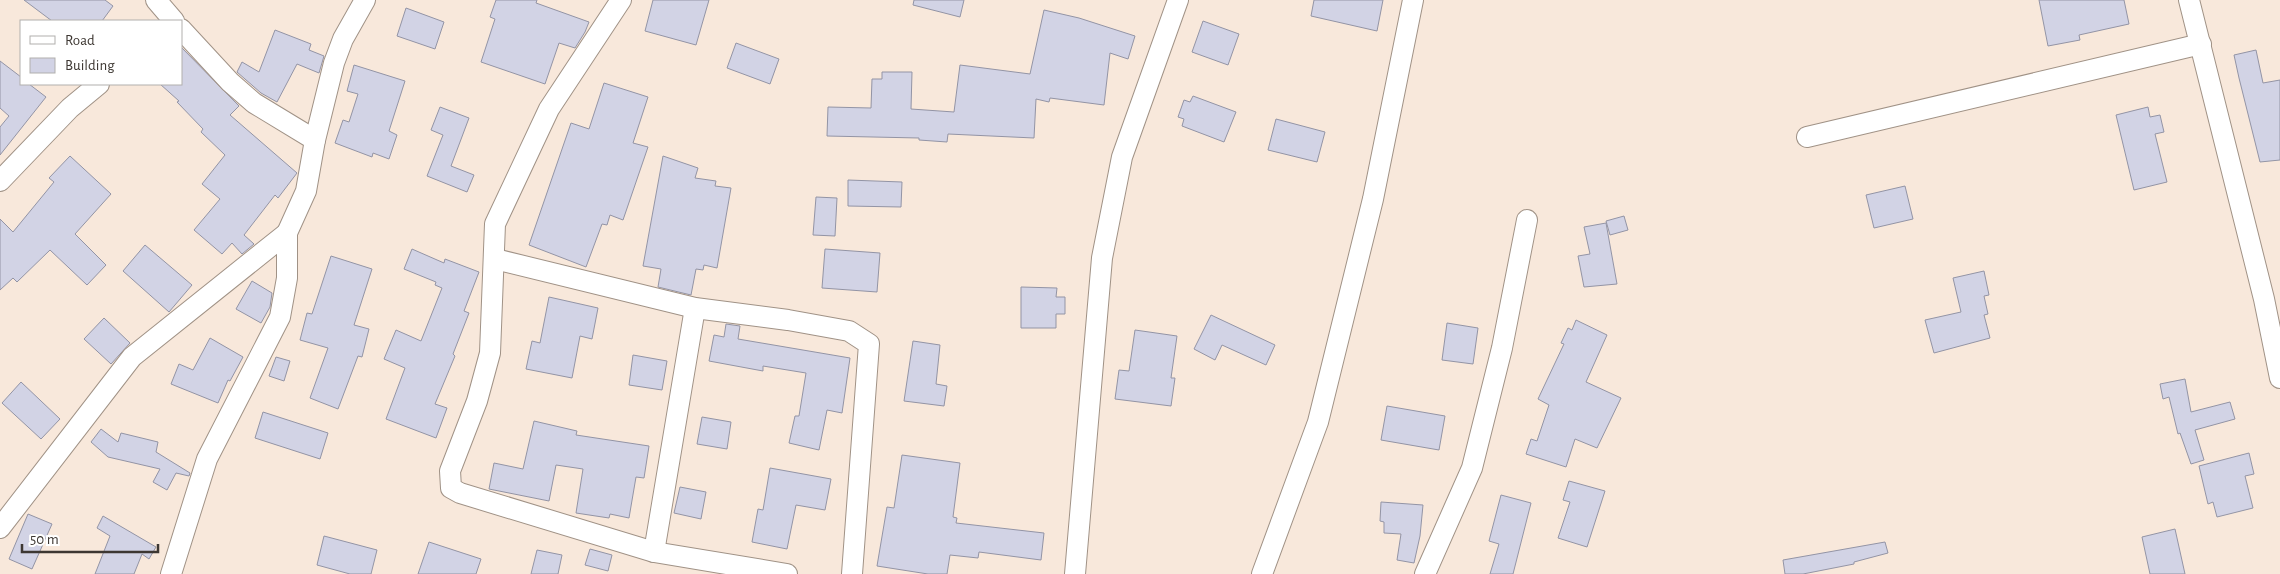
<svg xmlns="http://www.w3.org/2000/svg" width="2280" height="574" font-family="'Alegreya Sans',sans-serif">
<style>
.building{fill:#d2d3e5;stroke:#9394a5}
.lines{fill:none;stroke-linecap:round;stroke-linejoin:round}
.street-casing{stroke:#a09286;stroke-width:22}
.street{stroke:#fff;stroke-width:20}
</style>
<rect width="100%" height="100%" fill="#f8e8db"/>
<!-- building -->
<g class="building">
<polygon points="24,0 105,0 113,6 102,21 52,21"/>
<polygon points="496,0 537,0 536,3 589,22 585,32 575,48 559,43 545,84 481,62 495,19 490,17"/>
<polygon points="653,0 709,0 696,45 645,31"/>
<polygon points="914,0 964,0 960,17 913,5"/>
<polygon points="1314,0 1383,0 1377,31 1311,16"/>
<polygon points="2039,0 2124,0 2129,24 2079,35 2080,40 2048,46"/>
<polygon points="406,8 444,22 435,49 397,36"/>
<polygon points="1044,10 1079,18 1135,36 1128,59 1110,53 1104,105 1050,98 1049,102 1036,99 1034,138 948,134 947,142 919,140 919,138 827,136 828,107 871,108 872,79 882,79 882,72 912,72 911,109 954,112 960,65 1030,74"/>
<polygon points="1203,21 1239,34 1228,65 1192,52"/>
<polygon points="275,30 311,44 309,50 324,56 319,73 297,64 277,102 261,93 237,72 242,62 259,72"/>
<polygon points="736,43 779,59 770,84 727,68"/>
<polygon points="181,47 239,106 230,115 297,173 278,198 275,195 244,235 254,244 242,254 232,243 222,254 194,230 220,199 202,184 225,155 201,132 203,129 177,102 179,101 160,84 181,84"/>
<polygon points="2256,50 2263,83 2280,80 2280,160 2260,162 2239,78 2234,55"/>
<polygon points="0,61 21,77 21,84 29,84 46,97 0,155 0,127 9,116 0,108"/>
<polygon points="354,65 405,81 389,131 397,135 389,159 373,153 372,157 335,143 343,120 349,122 358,94 347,91"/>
<polygon points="604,83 648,97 633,143 648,147 623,220 610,215 607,225 602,224 586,267 529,245 571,123 589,129"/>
<polygon points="1193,96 1236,112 1224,142 1182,126 1184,119 1178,117 1184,100 1190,102"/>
<polygon points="440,107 469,118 451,166 474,175 467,192 427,176 443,135 431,130"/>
<polygon points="2148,107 2150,117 2160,115 2164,132 2155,134 2167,182 2134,190 2116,115"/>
<polygon points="1276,119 1325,132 1317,162 1268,150"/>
<polygon points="70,156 111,194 75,234 106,265 87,285 50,250 17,282 13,278 0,290 0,219 13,232 54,182 49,178"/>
<polygon points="663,156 698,168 695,178 716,181 715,186 731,188 717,268 704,265 703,270 696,269 691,295 658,287 661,269 643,266"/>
<polygon points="848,180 902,182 901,207 848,206"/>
<polygon points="1905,186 1913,219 1874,228 1866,195"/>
<polygon points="816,197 837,198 835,236 813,235"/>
<polygon points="1624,216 1628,230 1610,235 1606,221"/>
<polygon points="1606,223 1617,284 1584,287 1578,256 1590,254 1584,227"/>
<polygon points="145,245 192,285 169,312 123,271"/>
<polygon points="412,249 444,263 445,259 479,272 464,311 469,313 453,354 455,356 435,404 447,408 436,438 386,419 405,368 384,359 396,330 421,341 442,288 435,285 436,282 404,269"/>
<polygon points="825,249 880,253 877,292 822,288"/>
<polygon points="331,256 372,269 354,325 369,329 362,357 358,356 338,409 310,398 328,348 300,340 307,313 312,314"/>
<polygon points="1984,271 1989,295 1984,296 1988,314 1984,315 1990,338 1934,353 1925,320 1961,312 1953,278"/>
<polygon points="252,281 272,293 270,307 261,323 236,309"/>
<polygon points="1021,287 1057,288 1056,297 1065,297 1065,314 1056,314 1056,328 1021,328"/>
<polygon points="549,297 598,308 592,339 580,336 572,378 526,369 532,341 540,343"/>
<polygon points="1211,315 1275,345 1266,365 1222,345 1215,360 1194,349"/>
<polygon points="104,318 130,343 111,364 84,339"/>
<polygon points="1576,320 1607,335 1586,382 1621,398 1597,448 1575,439 1566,467 1526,454 1531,439 1537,441 1549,405 1538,399 1564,344 1561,343 1568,328 1572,330"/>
<polygon points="1447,323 1478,328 1473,364 1442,360"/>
<polygon points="726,324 740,326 738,339 850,358 842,413 827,410 819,450 789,443 795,416 799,416 806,373 763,366 763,371 709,361 714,335 724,337"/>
<polygon points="1135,330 1177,336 1171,378 1175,378 1171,406 1115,399 1119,370 1129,371"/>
<polygon points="210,338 243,357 230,381 228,380 218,403 171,384 179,364 193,370"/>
<polygon points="913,341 940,345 936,384 947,386 944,406 904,401"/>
<polygon points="633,355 667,361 662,390 629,385"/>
<polygon points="276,357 290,361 284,381 269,376"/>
<polygon points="2185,379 2191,412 2230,402 2235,419 2195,430 2204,460 2191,464 2180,433 2178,434 2169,397 2163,399 2160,384"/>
<polygon points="21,382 60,419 41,439 2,403"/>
<polygon points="1387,406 1445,416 1439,450 1381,440"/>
<polygon points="263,412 328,433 320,459 255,438"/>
<polygon points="702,417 731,422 727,449 697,444"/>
<polygon points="534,421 577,431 576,435 649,446 644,478 636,477 629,518 610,514 609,518 576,513 583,469 556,465 549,501 489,489 494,463 523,469"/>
<polygon points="101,429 118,442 121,433 158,442 156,452 190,473 189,476 176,473 167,490 153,482 160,469 108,457 91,442"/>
<polygon points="2249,453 2254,474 2245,476 2253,508 2217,517 2213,502 2208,504 2199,466"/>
<polygon points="902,455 960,463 953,517 957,518 956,523 1044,533 1041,560 979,552 978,558 950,555 947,574 928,574 877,566 887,507 894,508"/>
<polygon points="770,468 831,479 825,510 796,505 787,549 752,542 758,509 763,510"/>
<polygon points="1569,481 1605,491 1587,547 1558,538 1570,502 1563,500"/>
<polygon points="680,487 706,492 701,519 674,513"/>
<polygon points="1501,495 1531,503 1513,574 1490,574 1499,544 1489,541"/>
<polygon points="1381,502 1423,505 1420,536 1414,563 1397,560 1401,534 1384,533 1384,522 1380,521"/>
<polygon points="28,514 52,524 32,569 9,559"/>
<polygon points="103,516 156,547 149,559 142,554 134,574 95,574 110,536 97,528"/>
<polygon points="2175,529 2185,574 2150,574 2142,537"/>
<polygon points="324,536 377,550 371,574 350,574 317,565"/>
<polygon points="429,542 481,559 476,574 418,574"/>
<polygon points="1885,542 1888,553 1854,562 1854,564 1803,574 1785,574 1783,560"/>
<polygon points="590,549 612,555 608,571 585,565"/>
<polygon points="537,550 562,555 558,574 531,574"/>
</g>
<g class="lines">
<defs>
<g id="street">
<polyline points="156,0 174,21"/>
<polyline points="621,0 549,109 495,224 490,353 477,401 450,471 451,488 460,493 654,552 787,574"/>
<polyline points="2189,0 2264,299 2280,378"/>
<polyline points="181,29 230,82 254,103 315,140"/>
<polyline points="1807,137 2201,44"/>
<polyline points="0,181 70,108 99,84"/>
<polyline points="495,259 695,308 788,320 849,331 869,344 852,574"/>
<polyline points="0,528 132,357 287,233"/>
<polyline points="654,552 695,308"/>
<polyline points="171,574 207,459 280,317 287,278 287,233 306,191 315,140 334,63 343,39 365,0"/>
<polyline points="1075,574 1102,258 1122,157 1178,0"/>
<polyline points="1262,574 1318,422 1373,199 1413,0"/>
<polyline points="1425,574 1472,468 1502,348 1527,220"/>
</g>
</defs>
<!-- street casing -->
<use href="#street" class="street-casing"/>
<!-- street -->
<use href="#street" class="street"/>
</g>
<!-- legend -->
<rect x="20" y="20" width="162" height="65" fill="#ffffff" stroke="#b1afad"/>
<rect x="30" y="36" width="25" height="8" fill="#ffffff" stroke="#b1afad"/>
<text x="65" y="45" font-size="15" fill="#3d3732">Road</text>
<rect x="30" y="58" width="25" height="15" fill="#d2d3e5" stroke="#b1afad"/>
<text x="65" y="70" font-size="15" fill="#3d3732">Building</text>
<!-- scale -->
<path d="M22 544v8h136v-8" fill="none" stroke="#3d3732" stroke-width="2.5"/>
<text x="30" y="544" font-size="15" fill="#3d3732" stroke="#ffffff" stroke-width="4" paint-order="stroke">50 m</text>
</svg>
